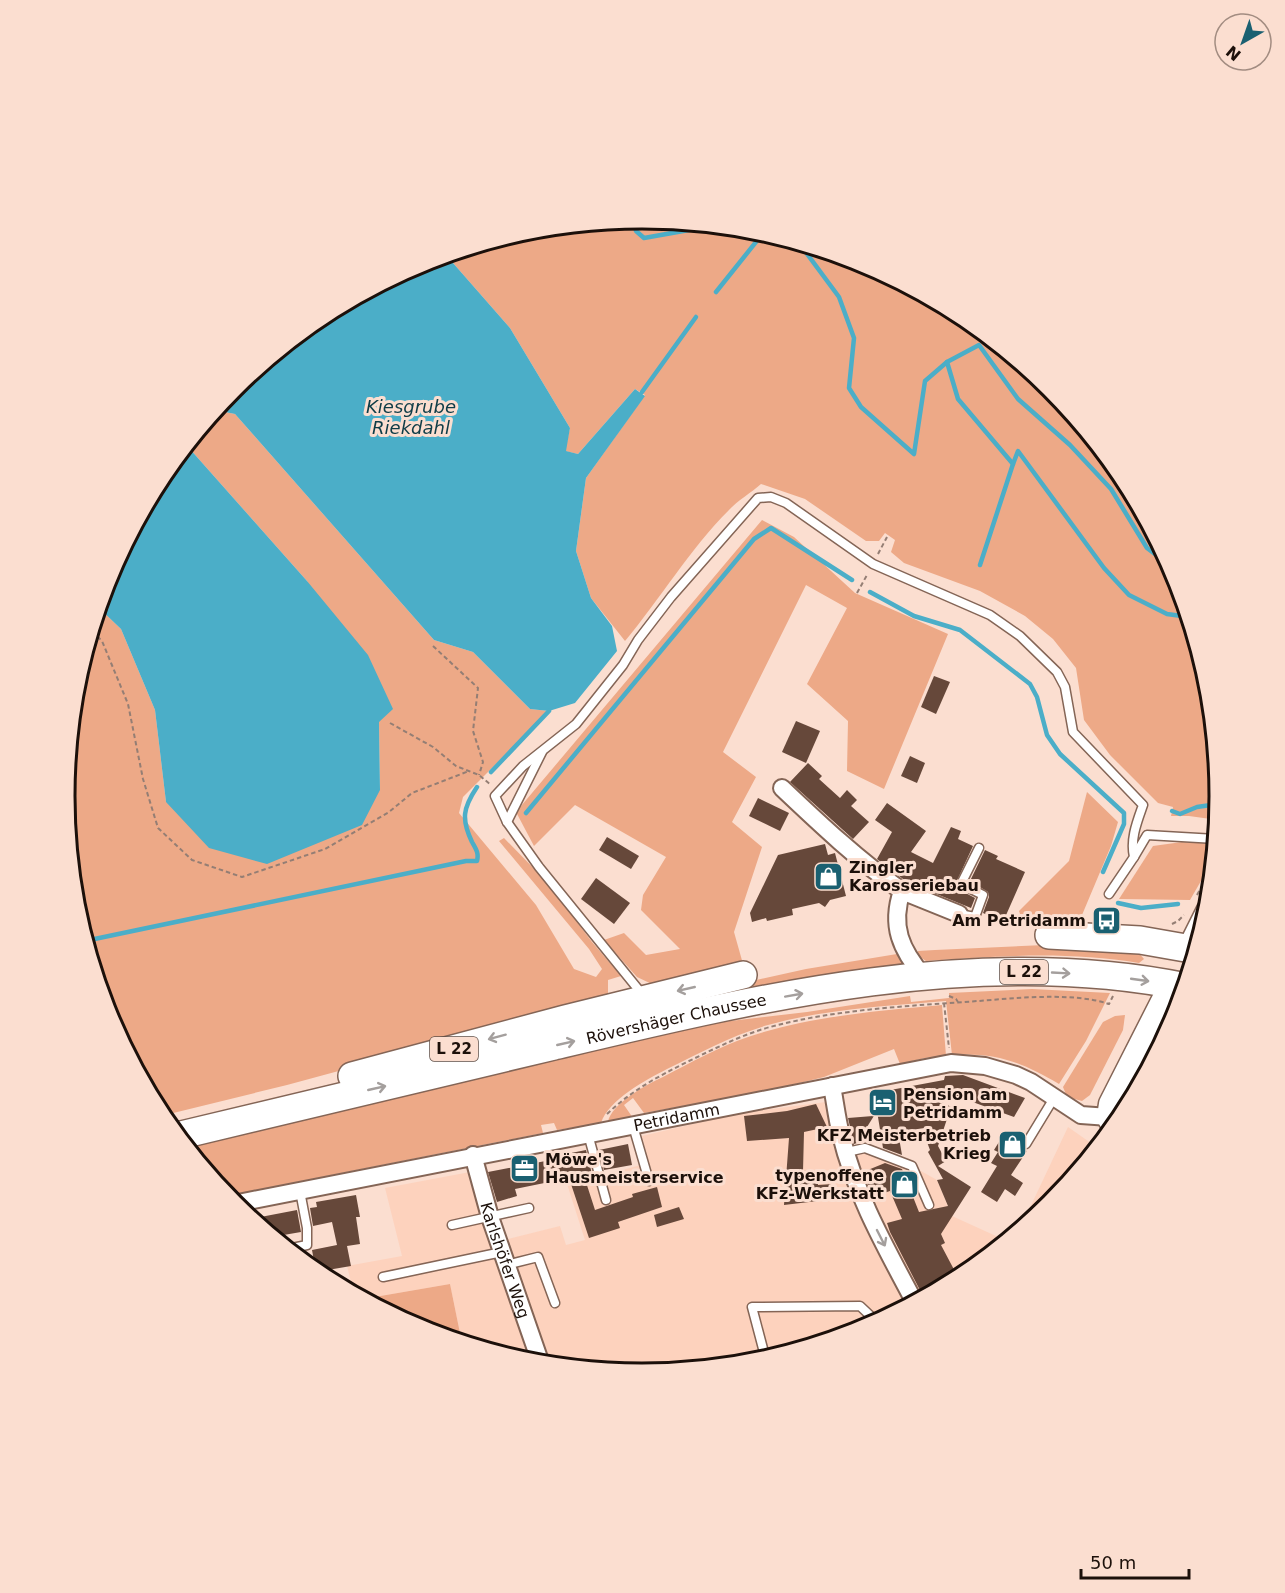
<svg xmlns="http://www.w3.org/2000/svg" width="1285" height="1593" font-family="'DejaVu Sans',sans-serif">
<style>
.built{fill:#fdd2bd}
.green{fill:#eda987}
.water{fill:#4baec8}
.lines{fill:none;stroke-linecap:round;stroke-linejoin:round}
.stream{stroke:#4baec8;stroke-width:4.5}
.building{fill:#66483a}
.lane-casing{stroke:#846556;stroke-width:11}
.street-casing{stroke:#846556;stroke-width:20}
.secondary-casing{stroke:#846556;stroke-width:27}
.primary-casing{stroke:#846556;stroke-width:30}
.path{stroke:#947e74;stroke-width:2;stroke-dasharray:4.5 3;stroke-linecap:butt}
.lane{stroke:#fff;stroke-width:8}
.street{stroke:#fff;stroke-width:16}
.secondary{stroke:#fff;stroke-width:24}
.primary{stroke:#fff;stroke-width:27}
.oneway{stroke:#a49f9d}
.labels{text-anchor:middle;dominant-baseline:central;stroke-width:6;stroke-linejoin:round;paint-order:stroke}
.shield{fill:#fbded0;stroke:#5f4e45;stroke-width:1.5}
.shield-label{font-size:15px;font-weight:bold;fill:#1c100a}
.poi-label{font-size:16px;font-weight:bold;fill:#1c100a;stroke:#fbded0;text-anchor:start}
.street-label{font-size:16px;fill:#1c100a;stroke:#fbded0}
.water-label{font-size:18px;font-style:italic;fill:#0e3c47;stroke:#fbded0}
.rim{fill:none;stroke:#1c100a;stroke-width:3}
</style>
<rect width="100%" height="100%" fill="#fbded0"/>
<!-- built -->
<g class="built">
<polygon points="826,1102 842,1153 865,1148 912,1166 937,1180 952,1216 1007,1241 963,1277 863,1331 755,1363 642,1374 529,1363 462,1343 450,1284 363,1299 354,1294 347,1266 402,1256 385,1188 470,1172 490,1240 508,1239 560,1226 566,1245 585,1240 567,1184 649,1163 642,1136 740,1113"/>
<polygon points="1068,1127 1098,1148 1051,1205 1018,1233"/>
</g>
<!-- green -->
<g class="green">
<path d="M 643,219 L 756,230 L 864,263 L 964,316 L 1051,388 L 1123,476 L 1177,576 L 1209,684 L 1220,797 L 1218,820 L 1189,816 L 1171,816 L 1173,807 L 1158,803 L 1110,755 L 1084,720 L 1076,668 L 1053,639 L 1025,616 L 980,591 L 904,563 L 891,552 L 895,540 L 885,533 L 879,541 L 866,541 L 805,499 L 761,484 C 751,493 738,500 729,510 C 689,550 661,598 625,641 L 591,598 L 576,551 L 586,478 L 645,395 L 635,389 L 578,454 L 565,451 L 570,428 L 510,328 L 446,255 L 530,230 Z"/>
<polygon points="215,410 235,414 434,640 473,652 530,709 549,711 463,797 459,813 536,905 574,969 596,977 602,969 589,949 499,841 504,838 547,882 592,942 621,976 608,980 608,998 287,1085 161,1116 108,1017 76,909 65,796 76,683 99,608 121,629 155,710 166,802 380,790 379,722 307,581 189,448 188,444"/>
<polygon points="762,520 794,537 855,593 948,634 884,789 847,771 848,721 807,684 847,608 806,585 723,752 756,777 732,822 762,847 734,932 743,964 656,986 637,977 604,940 624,933 646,955 680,949 641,910 643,895 666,857 575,805 534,846 516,812"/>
<polygon points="1087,792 1118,822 1111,846 1082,915 1022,920 1019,911 1069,861"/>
<polygon points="1182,842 1216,844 1205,874 1190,900 1119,899 1153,846"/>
<path d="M 1067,944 L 1138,952 L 1144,959 L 1139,963 C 1068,951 996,956 926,961 L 917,955 L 918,951 L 935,950 Z"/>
<polygon points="897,954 904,964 902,967 269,1104 743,983 806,969"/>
<path d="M 1032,989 L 1110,993 L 1086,1041 L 1059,1084 C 1021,1062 996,1052 952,1055 L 946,1001 C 887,1006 825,1009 768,1025 C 732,1035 700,1053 667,1069 C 646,1080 608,1100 601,1123 L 557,1130 L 554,1123 L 541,1125 L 543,1133 L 226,1196 L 186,1147 L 697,1025 L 807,1012 L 910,996 L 911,1002 L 949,998 L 949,993 Z"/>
<path d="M 942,1005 L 946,1056 L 925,1058 L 900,1064 L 894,1049 L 824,1077 L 771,1090 L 644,1113 L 633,1098 L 624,1105 L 633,1118 L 608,1122 C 611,1104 647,1084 663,1077 C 692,1062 720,1046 751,1036 C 807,1017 883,1010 942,1005 Z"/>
<polygon points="1125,1015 1123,1030 1090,1095 1082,1101 1067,1097 1063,1087 1103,1022 1115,1016"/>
<polygon points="450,1284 462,1343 421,1330 363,1299"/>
</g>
<!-- water -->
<g class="water">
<polygon points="446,255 510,328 570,428 566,451 578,454 635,389 645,396 586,478 576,551 591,598 612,626 617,651 575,703 549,711 530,709 473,652 434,640 235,414 215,410 234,388 322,316 422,262"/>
<polygon points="188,444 189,448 307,581 368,655 393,709 379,722 380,790 362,825 267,864 209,848 166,802 155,710 121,629 99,608 109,575 162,475"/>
</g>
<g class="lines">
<!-- stream -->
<g class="stream">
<polyline points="633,220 636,231 644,238 689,230 694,224"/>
<polyline points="799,243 839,297 854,338 849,388 861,407 914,454 925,381 947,362 979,345 1018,399 1070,445 1111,489 1147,548 1172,567"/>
<polyline points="716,292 764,232"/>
<polyline points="947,362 958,399 1013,464 980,565"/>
<polyline points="642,392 696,317"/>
<polyline points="1013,464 1018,451 1104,568 1129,595 1167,614 1189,617"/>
<polyline points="870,592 914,616 960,630 1030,684 1037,697 1047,735 1060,754 1124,813 1124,824 1103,872"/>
<polyline points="491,772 549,711"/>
<polyline points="1172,811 1180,814 1197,807 1211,805 1217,795 1218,767"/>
<polyline points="526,813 754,539 771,528 852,580"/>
<polyline points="1118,903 1141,908 1178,904"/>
<path d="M 85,941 L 466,861 L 477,861 C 479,853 476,849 472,842 C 461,819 463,808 477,787"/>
</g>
</g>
<!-- building -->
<g class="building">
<polygon points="934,676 950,682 936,714 921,707"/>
<polygon points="796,721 820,731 806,763 782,752"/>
<polygon points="910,756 925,763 917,783 901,776"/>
<polygon points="808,763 822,776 819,779 840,798 847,790 857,800 851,806 869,822 853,839 790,782"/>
<polygon points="758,798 789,813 780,831 749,816"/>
<polygon points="887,803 926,831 911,852 933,863 951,827 961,831 958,839 973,846 955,885 958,889 975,898 971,908 907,882 877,859 892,832 875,820"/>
<polygon points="607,837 639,856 631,869 599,850"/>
<polygon points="825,844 828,855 835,853 846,896 830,900 825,907 819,903 792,909 793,915 767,921 766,918 752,922 750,913 778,855"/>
<polygon points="985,850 998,856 996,859 1025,872 1003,922 983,913 989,897 988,892 970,881"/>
<polygon points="596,878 630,903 614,924 581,899"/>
<polygon points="963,1075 1025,1098 1014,1117 934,1088 931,1096 951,1107 938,1146 946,1161 938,1166 971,1187 941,1234 945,1243 941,1245 959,1279 924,1298 890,1232 887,1223 902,1219 890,1191 884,1193 882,1187 871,1191 863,1172 885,1163 902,1169 919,1212 948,1206 937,1180 943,1179 928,1152 930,1150 927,1142 931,1127 898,1132 902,1155 883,1148 877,1111 857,1143 854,1144 848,1118 873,1116 869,1094 944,1080 945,1076"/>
<polygon points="816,1104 827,1127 804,1132 803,1171 817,1170 818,1185 833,1184 834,1199 784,1205 789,1138 747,1141 744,1116 787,1111"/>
<polygon points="1002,1137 1027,1151 1011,1175 1023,1183 1015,1196 1005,1189 997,1202 981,1192 997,1166 991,1163 998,1152 994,1150"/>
<polygon points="628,1144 632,1165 604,1170 599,1150"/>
<polygon points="586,1150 592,1174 584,1176 595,1210 633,1197 632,1194 657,1187 662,1207 618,1222 620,1228 589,1238 569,1178 515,1189 517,1196 497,1202 488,1172 561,1158 561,1155"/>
<polygon points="356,1195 360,1217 356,1217 360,1244 347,1246 351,1266 316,1272 312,1250 337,1245 332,1222 313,1226 310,1208 317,1207 316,1202"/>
<polygon points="679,1207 684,1219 657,1227 654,1215"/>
<polygon points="297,1210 301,1232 272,1237 250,1219"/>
</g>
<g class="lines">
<defs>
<g id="lane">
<polyline points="507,822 542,752"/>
<polyline points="1134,857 1147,835 1216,839"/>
<polyline points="959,914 975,917 983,895 961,884 979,848"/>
<path d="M 640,996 L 638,989 L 539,867 L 507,822 L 495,796 L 523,766 L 576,724 L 623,665 L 638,640 L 671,597 L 758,498 L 771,497 L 786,503 L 873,564 L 990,615 L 1020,636 L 1057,672 L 1065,687 L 1073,732 L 1143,805 C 1137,822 1130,839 1134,857 L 1109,894"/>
<polyline points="633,1126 649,1181"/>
<polyline points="588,1134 606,1200"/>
<polyline points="1026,1144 1054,1098"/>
<polyline points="847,1152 865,1148 912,1166 929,1205"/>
<polyline points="452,1225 529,1208"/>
<polyline points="287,1249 307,1245 307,1228 300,1191"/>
<polyline points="506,1265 538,1257 555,1303"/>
<polyline points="383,1277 502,1252"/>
<polyline points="766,1360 752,1307 860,1306 878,1323"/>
</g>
<g id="street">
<path d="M 782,788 C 820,824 858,860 902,891 C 890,926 901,950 924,977"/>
<polyline points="902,891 959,914"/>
<path d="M 832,1086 C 835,1102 837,1119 841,1135 C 855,1194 887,1250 915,1303"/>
<path id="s1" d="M 473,1155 L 490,1217 L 541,1364"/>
<path id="s2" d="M 233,1204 L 951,1063 L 985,1066 L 1016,1075 L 1031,1082 L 1081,1115 L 1109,1117"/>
</g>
<g id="secondary">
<polyline points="1190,948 1209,910"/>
<polyline points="1115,1128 1109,1117 1111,1104 1172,984"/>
</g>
<g id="primary">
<polyline points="1049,935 1140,940 1197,950"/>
<polyline points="352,1076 565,1019 743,975"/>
<path id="s3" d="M 177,1136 C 302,1106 428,1076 554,1046 C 756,998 978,944 1186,987"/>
</g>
</defs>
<!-- lane casing -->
<use href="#lane" class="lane-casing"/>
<!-- street casing -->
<use href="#street" class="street-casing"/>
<!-- secondary casing -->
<use href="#secondary" class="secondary-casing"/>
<!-- primary casing -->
<use href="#primary" class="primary-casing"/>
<!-- path -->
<g class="path">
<polyline points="878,554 887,537"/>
<polyline points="857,593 867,575"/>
<polyline points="92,631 102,641 128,704 143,779 158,828 192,860 242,877 325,849 389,812 412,793 469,771"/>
<polyline points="433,646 478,688 473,731 483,762 479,775"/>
<polyline points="390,723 433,747 456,766 479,775 491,785"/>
<polyline points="1197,895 1214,865"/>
<polyline points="1172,924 1178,921 1184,915"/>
<polyline points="949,996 956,999 958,1002"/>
<polyline points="944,1003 949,1048"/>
<path d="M 607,1114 C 631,1091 657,1077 687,1062 C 714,1049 741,1035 770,1027 C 837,1009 910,1006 978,1001 C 1015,998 1074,992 1109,1004 L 1113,996"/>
</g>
<!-- lane -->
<use href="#lane" class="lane"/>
<!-- street -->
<use href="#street" class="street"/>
<!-- secondary -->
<use href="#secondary" class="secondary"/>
<!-- primary -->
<use href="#primary" class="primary"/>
</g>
<!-- one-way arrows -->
<defs><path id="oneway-shaft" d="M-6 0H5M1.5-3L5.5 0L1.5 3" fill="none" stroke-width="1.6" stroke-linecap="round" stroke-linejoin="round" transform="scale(1.5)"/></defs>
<g class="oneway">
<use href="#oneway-shaft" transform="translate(1061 973) rotate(3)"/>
<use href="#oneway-shaft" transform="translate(1140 980) rotate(8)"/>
<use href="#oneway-shaft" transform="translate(686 989) rotate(167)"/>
<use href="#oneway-shaft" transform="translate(794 995) rotate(-10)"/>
<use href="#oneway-shaft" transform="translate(497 1037) rotate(165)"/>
<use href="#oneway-shaft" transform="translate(566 1043) rotate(-13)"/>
<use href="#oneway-shaft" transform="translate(377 1088) rotate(-13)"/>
<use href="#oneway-shaft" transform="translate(881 1238) rotate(63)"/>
</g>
<!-- icons -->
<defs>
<symbol id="shop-square" viewBox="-11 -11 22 22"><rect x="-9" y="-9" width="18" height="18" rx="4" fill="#1a6071" stroke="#fbded0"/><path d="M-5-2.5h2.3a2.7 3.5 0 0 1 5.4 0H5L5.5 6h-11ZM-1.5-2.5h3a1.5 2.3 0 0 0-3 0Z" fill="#fff"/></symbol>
<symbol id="bus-square" viewBox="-11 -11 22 22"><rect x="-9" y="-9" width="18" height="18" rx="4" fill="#1a6071" stroke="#fbded0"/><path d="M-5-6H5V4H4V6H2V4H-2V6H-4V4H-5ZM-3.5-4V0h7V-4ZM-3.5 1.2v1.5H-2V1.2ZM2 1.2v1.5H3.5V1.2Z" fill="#fff"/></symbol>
<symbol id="hotel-square" viewBox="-11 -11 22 22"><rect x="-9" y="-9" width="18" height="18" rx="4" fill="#1a6071" stroke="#fbded0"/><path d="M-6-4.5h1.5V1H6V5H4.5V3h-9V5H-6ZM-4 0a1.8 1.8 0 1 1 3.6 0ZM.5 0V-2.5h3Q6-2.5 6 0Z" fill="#fff"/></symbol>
<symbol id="office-square" viewBox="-11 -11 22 22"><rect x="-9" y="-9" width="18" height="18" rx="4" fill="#1a6071" stroke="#fbded0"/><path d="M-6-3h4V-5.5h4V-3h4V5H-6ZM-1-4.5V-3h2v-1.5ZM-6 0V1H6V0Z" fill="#fff"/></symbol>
</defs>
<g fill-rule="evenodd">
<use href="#shop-square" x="812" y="860" width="33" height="33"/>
<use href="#bus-square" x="1090" y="904" width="33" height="33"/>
<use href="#hotel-square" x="866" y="1086" width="33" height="33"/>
<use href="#shop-square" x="996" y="1128" width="33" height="33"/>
<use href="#office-square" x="508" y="1152" width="33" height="33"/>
<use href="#shop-square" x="888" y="1168" width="33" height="33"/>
</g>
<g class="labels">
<!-- shield labels -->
<g class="shield">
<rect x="1000" y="960" width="48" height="24" rx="4.5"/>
<rect x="430" y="1037" width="48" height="24" rx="4.5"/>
</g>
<g class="shield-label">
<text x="1024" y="972">L 22</text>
<text x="454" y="1049">L 22</text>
</g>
<!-- poi labels -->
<g class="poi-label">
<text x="849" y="867">Zingler<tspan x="849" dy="18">Karosseriebau</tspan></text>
<text x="1086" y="920" text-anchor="end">Am Petridamm</text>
<text x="903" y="1094">Pension am<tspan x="903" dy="18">Petridamm</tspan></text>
<text x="991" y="1135" text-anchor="end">KFZ Meisterbetrieb<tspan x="991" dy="18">Krieg</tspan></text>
<text x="545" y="1159">Möwe's<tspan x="545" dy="18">Hausmeisterservice</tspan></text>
<text x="884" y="1175" text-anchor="end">typenoffene<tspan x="884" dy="18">KFz-Werkstatt</tspan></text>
</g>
<!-- street labels -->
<g class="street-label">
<text stroke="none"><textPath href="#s3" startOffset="513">Rövershäger Chaussee</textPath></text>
<text stroke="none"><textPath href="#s2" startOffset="452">Petridamm</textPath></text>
<text stroke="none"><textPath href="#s1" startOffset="110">Karlshöfer Weg</textPath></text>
</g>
<!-- water labels -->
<g class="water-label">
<text x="411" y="406">Kiesgrube<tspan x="411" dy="21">Riekdahl</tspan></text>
</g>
</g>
<!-- crop -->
<path d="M0 0H1285V1593H0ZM75 796a567 567 0 1 1 1134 0a567 567 0 1 1-1134 0Z" fill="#fbded0" fill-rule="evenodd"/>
<path class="rim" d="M75 796a567 567 0 1 1 1134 0a567 567 0 1 1-1134 0Z"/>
<!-- north arrow -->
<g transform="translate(1243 42) rotate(220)"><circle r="28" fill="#fbded0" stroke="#a28c81" stroke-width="1.5"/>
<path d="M0-4.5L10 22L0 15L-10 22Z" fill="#1a6071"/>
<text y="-9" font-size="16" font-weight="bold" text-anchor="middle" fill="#1c100a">N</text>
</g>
<!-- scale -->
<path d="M1081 1569v9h108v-9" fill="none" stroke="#1c100a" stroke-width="3"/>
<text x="1090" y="1569" font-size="18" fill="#1c100a" stroke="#fbded0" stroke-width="4.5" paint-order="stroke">50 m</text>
</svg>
